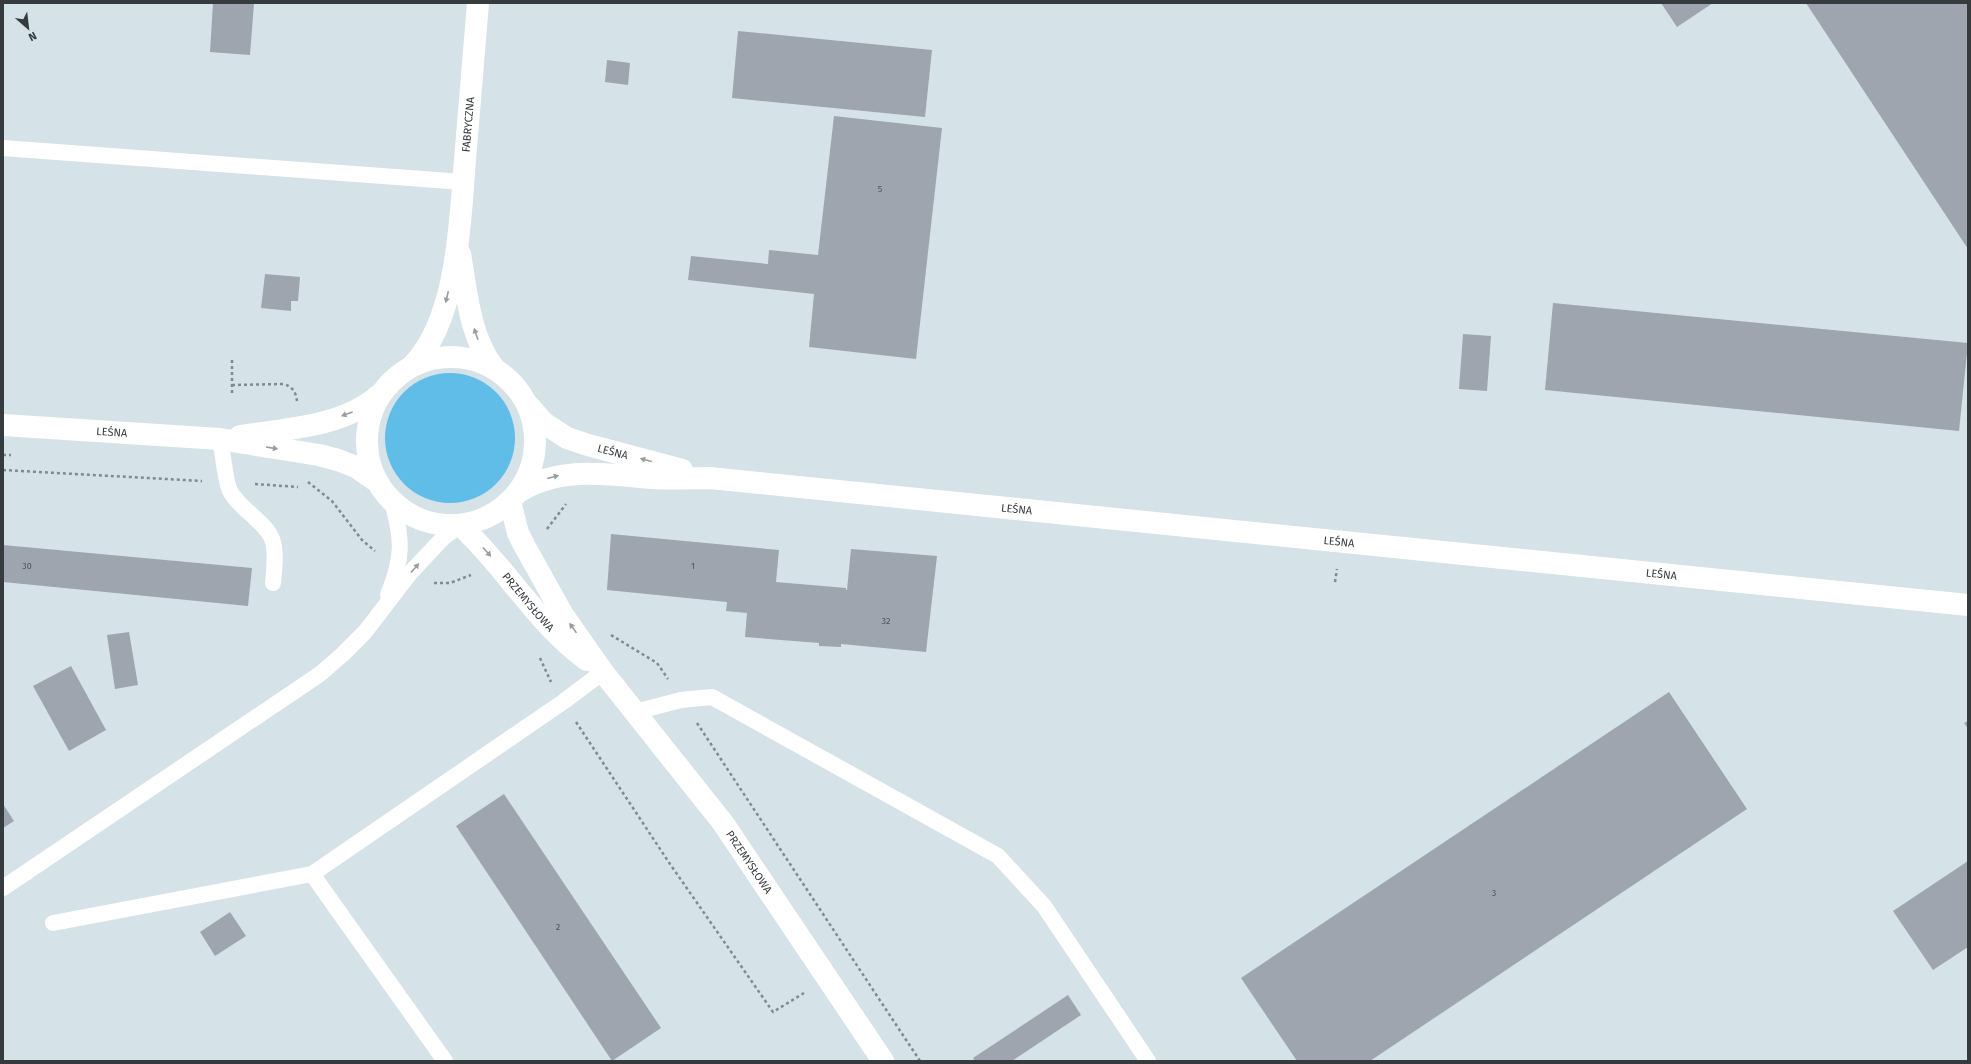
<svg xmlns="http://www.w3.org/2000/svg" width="1971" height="1064" font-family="'Fira Sans',sans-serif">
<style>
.green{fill:#5fbde8}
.building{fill:#9ea5af}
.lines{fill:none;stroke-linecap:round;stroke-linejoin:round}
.path{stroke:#828a8f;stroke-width:2.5;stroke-dasharray:3 3;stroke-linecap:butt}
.lane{stroke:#fff;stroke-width:16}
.street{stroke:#fff;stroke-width:22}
.secondary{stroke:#fff;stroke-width:22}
.oneway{fill:#9a9d9e}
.labels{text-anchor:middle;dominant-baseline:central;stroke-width:3;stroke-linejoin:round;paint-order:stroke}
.number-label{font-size:9px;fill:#50565a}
.street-label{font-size:11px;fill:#363b3e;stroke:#d5e2e8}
</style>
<rect width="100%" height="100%" fill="#d5e2e8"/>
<!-- green -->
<circle class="green" cx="450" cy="438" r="65"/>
<!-- building -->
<g class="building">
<polygon points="213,3 254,3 250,55 210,52"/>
<polygon points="1661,3 1713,3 1677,27"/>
<polygon points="1806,3 1968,3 1968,249"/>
<polygon points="738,31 932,50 925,117 732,98"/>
<polygon points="607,60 630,63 628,85 605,82"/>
<polygon points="834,116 942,128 916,359 809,347 814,294 688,280 691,256 768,264 769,250 818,255"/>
<polygon points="265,274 300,277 298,301 291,301 291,311 261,308"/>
<polygon points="1553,303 1968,343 1959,431 1545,390"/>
<polygon points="1463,334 1491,336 1487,391 1459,389"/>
<polygon points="611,534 779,550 776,582 846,588 846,590 847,590 851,549 937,556 926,652 841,644 841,647 819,646 819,643 745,637 747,613 726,611 727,602 607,590"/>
<polygon points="3,545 252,568 248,606 3,582"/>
<polygon points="129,632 138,685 115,689 107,635"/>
<polygon points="71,666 106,730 69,751 33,686"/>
<polygon points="1669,692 1747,809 1370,1061 1297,1061 1241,978"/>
<polygon points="1968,721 1968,729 1964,723"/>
<polygon points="504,794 661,1028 612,1061 456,826"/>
<polygon points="3,804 14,821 3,828"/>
<polygon points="1968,861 1968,947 1933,970 1893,911"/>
<polygon points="230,912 246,936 215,956 200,932"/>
<polygon points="1068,995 1081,1015 1012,1061 975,1061 973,1058"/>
</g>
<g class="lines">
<!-- path -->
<g class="path">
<polyline points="232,360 232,396"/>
<path d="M 232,385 L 283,384 C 292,386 296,392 297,401"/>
<polyline points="3,455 11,455"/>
<polyline points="3,470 202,481"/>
<polyline points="308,482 332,501 362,540 375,551"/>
<polyline points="255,484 298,487"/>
<polyline points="547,529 566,504"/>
<polyline points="1335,582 1337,569"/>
<polyline points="434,583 450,583 471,575"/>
<polyline points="611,635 657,663 668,679"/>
<polyline points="540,658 551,682"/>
<polyline points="576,722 670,864 773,1012 804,993"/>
<polyline points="697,723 920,1061"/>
</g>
<!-- lane -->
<g class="lane">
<polyline points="3,148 463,182"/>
<path d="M 220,439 C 223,453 225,480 230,491 C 240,510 265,521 272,539 C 277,552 274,569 273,583"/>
<path d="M 388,595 C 403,558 403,540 392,502"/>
<polyline points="635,712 681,700 712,697 998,856 1044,906 1148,1061"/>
<polyline points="312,874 445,1061"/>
<polyline points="3,888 320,674 343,654 365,632 411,572 443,538 460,525"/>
<polyline points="53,923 312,874 563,702 603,672"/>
</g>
<!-- street -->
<g class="street">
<path d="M 460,254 C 467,292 469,336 494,368"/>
<path id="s1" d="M 413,365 C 460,316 460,213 466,148 C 470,100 474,51 478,3"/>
<path id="s2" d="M 510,501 L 518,533 L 524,545 L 563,615 L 603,672 L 723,823 L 883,1061"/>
<path id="s3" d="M 460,525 C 506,567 536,623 587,660"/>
</g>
<!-- secondary -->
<g class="secondary">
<circle cx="451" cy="441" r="84"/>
<path id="s4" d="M 529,406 L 544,423 L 567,438 L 588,445 L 682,470"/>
<path id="s5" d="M 3,425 L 220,439 L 319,455 L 338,460 L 356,467 L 376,481"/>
<path d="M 240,436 C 286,429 343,427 379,395"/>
<path id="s6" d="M 517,493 C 558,466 605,474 651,478 C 671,479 690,478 710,478 L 1968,605"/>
</g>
</g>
<!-- one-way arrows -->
<defs><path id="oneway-solid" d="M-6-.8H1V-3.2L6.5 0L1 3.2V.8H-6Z"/></defs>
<g class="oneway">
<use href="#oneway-solid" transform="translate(447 297) rotate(103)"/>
<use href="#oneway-solid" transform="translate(476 334) rotate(-109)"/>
<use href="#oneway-solid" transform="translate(347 414) rotate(160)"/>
<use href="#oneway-solid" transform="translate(272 448) rotate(9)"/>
<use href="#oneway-solid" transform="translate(646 460) rotate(-165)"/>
<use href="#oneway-solid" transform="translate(553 477) rotate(-15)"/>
<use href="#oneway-solid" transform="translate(487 552) rotate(48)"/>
<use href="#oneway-solid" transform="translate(415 568) rotate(-49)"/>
<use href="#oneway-solid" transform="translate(573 628) rotate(-126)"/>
</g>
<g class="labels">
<!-- number labels -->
<g class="number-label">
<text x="880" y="189">5</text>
<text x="27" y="566">30</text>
<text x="693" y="566">1</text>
<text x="886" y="621">32</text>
<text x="1494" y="893">3</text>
<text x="558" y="927">2</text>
</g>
<!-- street labels -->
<g class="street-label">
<text stroke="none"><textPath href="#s1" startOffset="251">FABRYCZNA</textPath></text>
<text stroke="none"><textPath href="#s5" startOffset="109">LEŚNA</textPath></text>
<text stroke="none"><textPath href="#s4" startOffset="98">LEŚNA</textPath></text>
<text stroke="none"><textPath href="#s6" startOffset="505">LEŚNA</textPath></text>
<text stroke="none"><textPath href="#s6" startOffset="829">LEŚNA</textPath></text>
<text stroke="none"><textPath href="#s6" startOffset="1153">LEŚNA</textPath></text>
<text stroke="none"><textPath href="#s3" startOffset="103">PRZEMYSŁOWA</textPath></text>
<text stroke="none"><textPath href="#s2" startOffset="436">PRZEMYSŁOWA</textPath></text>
</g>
</g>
<!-- border -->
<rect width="1971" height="1064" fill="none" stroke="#363b3e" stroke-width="8"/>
<!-- north arrow -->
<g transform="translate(28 28) rotate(152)" stroke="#d5e2e8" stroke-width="3" paint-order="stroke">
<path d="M0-3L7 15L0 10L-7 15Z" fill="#363b3e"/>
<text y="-6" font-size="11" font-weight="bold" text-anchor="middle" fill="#363b3e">N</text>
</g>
</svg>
